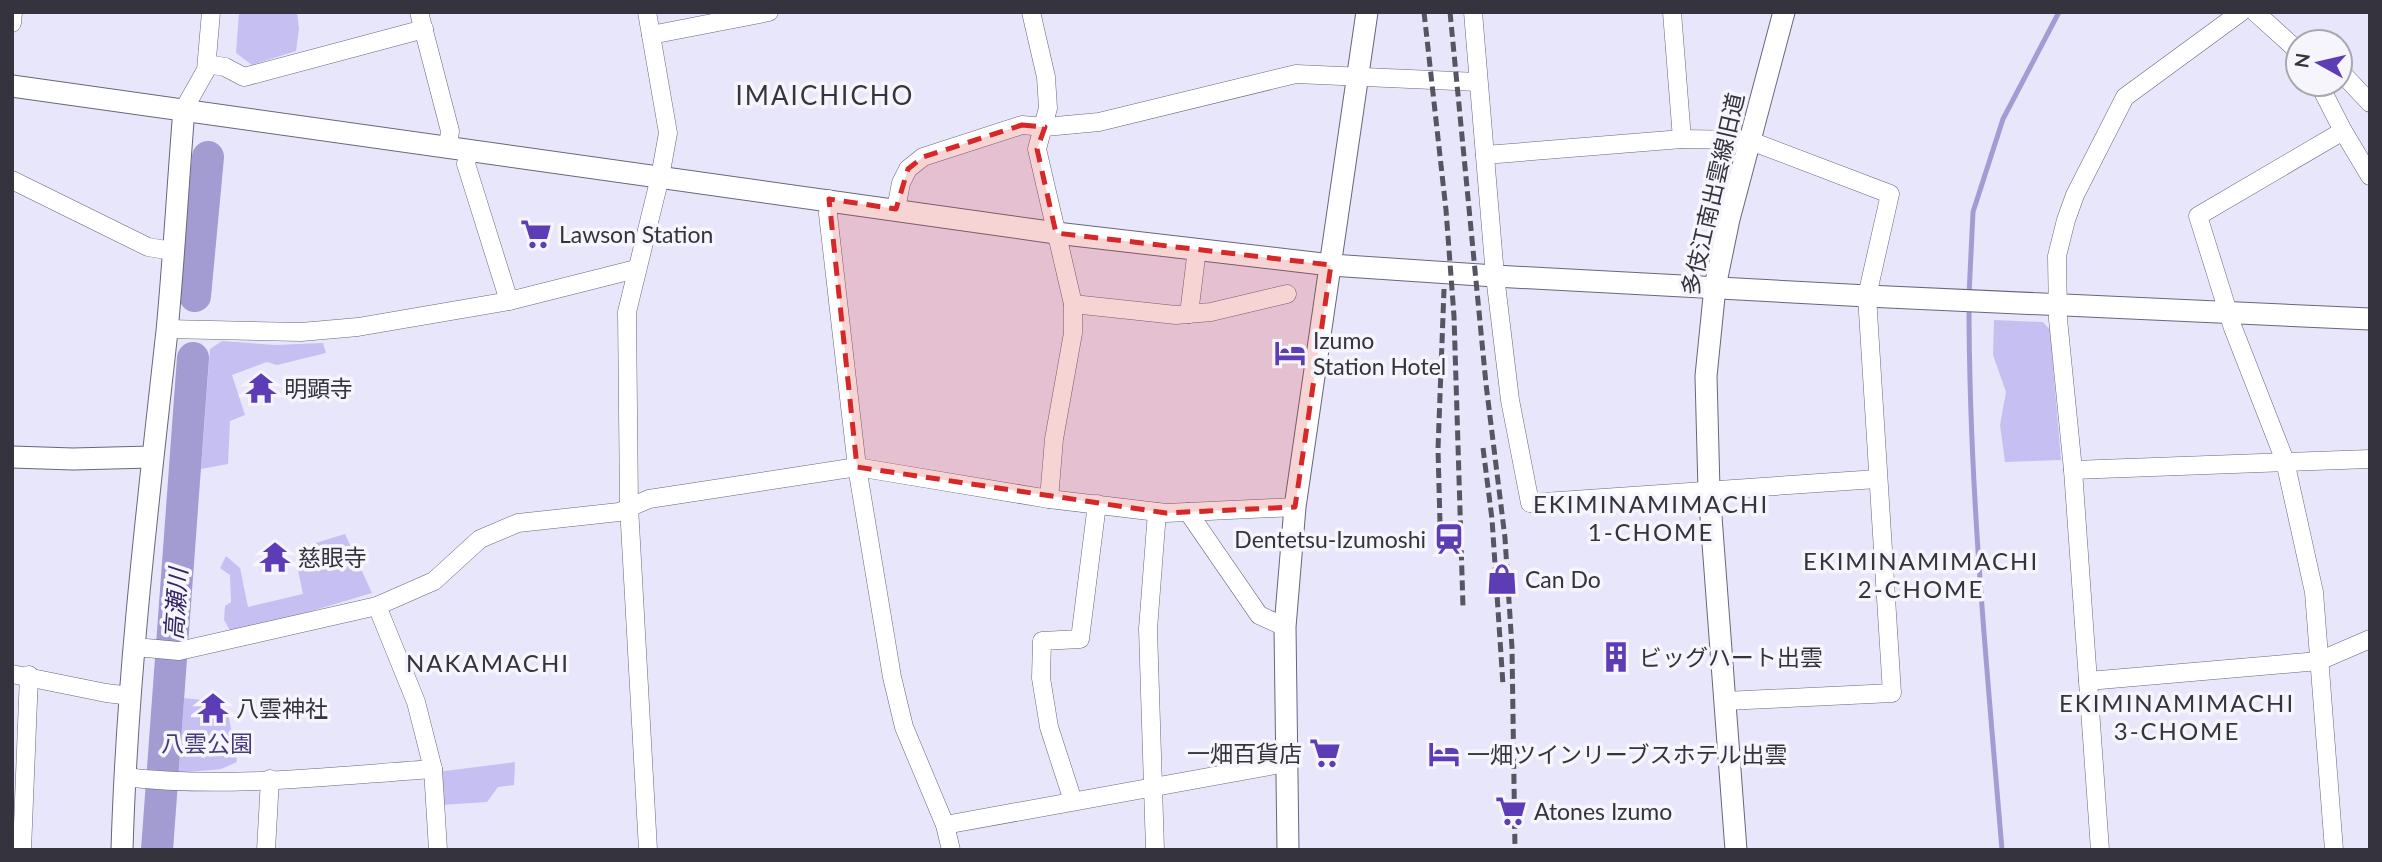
<svg xmlns="http://www.w3.org/2000/svg" width="2382" height="862" font-family="Lato,'Noto Sans JP',sans-serif">
<style>
.green{fill:#c5bff2}
.lines{fill:none;stroke-linecap:round;stroke-linejoin:round}
.stream{stroke:#a39cd3;stroke-width:5}
.river{stroke:#a39cd3;stroke-width:32}
.minor-casing{stroke:#68667c;stroke-width:19}
.tertiary-casing{stroke:#68667c;stroke-width:23}
.minor{stroke:#fff;stroke-width:18}
.tertiary{stroke:#fff;stroke-width:21}
.rail{stroke:#565562;stroke-width:5;stroke-dasharray:10 5;stroke-linecap:butt}
.marked{fill:#d62828;fill-opacity:0.2;stroke:#d62828;stroke-width:5;stroke-dasharray:14 9;stroke-linejoin:round}
.labels{text-anchor:middle;dominant-baseline:central;stroke-width:7;stroke-linejoin:round;paint-order:stroke}
.street-label{font-size:23px;fill:#34333e;stroke:#f6f5fb}
.poi-label{font-size:23px;fill:#34333e;stroke:#f6f5fb;text-anchor:start}
.park-label{font-size:23px;fill:#46397c;stroke:#f6f5fb}
.neighbourhood-label{font-size:24px;letter-spacing:2px;fill:#34333e;stroke:#f6f5fb}
.water-label{font-size:24px;font-style:italic;fill:#332364;stroke:#f6f5fb}
.quarter-label{font-size:26px;letter-spacing:2px;fill:#34333e;stroke:#f6f5fb}
</style>
<rect width="100%" height="100%" fill="#e8e6fb"/>
<!-- green -->
<g class="green">
<polygon points="239,12 297,12 299,29 296,51 252,65 236,53"/>
<polygon points="1994,320 2043,322 2050,330 2061,460 2005,462 2000,425 2006,392 1993,355"/>
<polygon points="222,341 275,345 323,343 326,353 277,365 267,362 232,375 245,415 230,421 228,464 201,469 210,349"/>
<polygon points="345,534 372,593 298,615 231,632 224,620 225,606 231,602 230,575 220,568 226,556 240,568 248,607 303,594 298,570 316,564 316,543"/>
<polygon points="184,698 203,700 229,718 237,762 221,769 179,773"/>
<polygon points="515,762 514,785 498,787 487,802 440,805 437,772"/>
</g>
<g class="lines">
<!-- stream -->
<g class="stream">
<polyline points="1969,295 1973,212 2003,119 2059,12"/>
<path d="M 1969,305 C 1969,487 1987,669 2002,850"/>
</g>
<!-- river -->
<g class="river">
<polyline points="195,296 208,157"/>
<polyline points="157,850 193,358"/>
</g>
<defs>
<g id="minor">
<polyline points="419,12 450,131 448,147"/>
<polyline points="647,12 668,133 660,177 627,312 629,506 648,850"/>
<polyline points="1031,12 1046,77 1048,108 1037,149 1073,304 1073,333 1054,439 1049,499"/>
<polyline points="1473,12 1495,276 1510,400 1530,503 1877,479"/>
<polyline points="1672,12 1682,139"/>
<polyline points="2255,12 2298,51"/>
<polyline points="12,23 13,12"/>
<polyline points="651,35 769,12"/>
<polyline points="207,64 225,67 244,77 424,29"/>
<polyline points="2340,71 2370,103"/>
<polyline points="2319,84 2343,131 2370,176"/>
<polyline points="184,109 206,70 211,12"/>
<polyline points="469,150 466,164 509,301"/>
<polyline points="1485,155 1682,139 1748,140 1890,194 1867,296 1892,693 1725,701"/>
<polyline points="12,180 148,247 172,251"/>
<polyline points="829,199 828,214 857,467 892,677 904,727 945,825 951,850"/>
<polyline points="896,209 901,183 908,169 923,157 1022,125 1045,127 1099,122 1296,74 1478,82"/>
<polyline points="1073,304 1176,315 1211,312 1287,294"/>
<polyline points="1189,314 1197,249"/>
<polyline points="167,329 301,332 358,327 509,301 636,269"/>
<polyline points="2073,470 2370,459"/>
<polyline points="1188,512 1259,615 1285,627"/>
<polyline points="377,606 416,702 433,769 438,850"/>
<polyline points="135,647 179,651 377,606 434,581 480,539 518,523 619,512 649,499 857,467 1049,499 1166,513 1295,507"/>
<polyline points="12,674 106,693 131,696"/>
<polyline points="2088,681 2319,661 2370,639"/>
<path d="M 124,777 C 226,789 331,776 433,769"/>
<polyline points="1073,801 1049,727 1041,678 1042,641 1080,639 1097,504"/>
<polyline points="945,825 1286,763"/>
<polyline points="22,850 29,675"/>
<polyline points="266,850 270,779"/>
<polyline points="1155,850 1148,629 1157,512"/>
<polyline points="2100,850 2073,470 2058,319 2057,256 2066,220 2075,195 2125,97 2241,12"/>
<polyline points="2334,850 2314,592 2285,461 2233,328 2198,216 2343,131"/>
</g>
<g id="tertiary">
<polyline points="12,86 1056,233 1331,265 1495,276 1867,296 2370,319"/>
<polyline points="12,457 73,459 151,457"/>
<path d="M 122,850 C 127,676 148,503 167,331 C 174,257 178,183 184,109"/>
<polyline points="1288,850 1285,627 1295,507 1367,12"/>
<polyline points="1736,850 1709,490 1706,376 1715,287 1729,219 1784,12"/>
</g>
</defs>
<!-- minor casing -->
<use href="#minor" class="minor-casing"/>
<!-- tertiary casing -->
<use href="#tertiary" class="tertiary-casing"/>
<!-- minor -->
<use href="#minor" class="minor"/>
<!-- tertiary -->
<use href="#tertiary" class="tertiary"/>
<!-- rail -->
<g class="rail">
<polyline points="1424,12 1446,210 1454,316 1463,607"/>
<polyline points="1450,12 1486,384 1505,538 1512,648 1515,850"/>
<polyline points="1483,448 1492,519 1503,685"/>
<polyline points="1440,523 1438,449 1444,289"/>
</g>
</g>
<!-- marked area -->
<path class="marked" d="M 1022,125 L 1045,127 L 1037,149 L 1056,233 L 1331,265 L 1295,507 L 1166,513 L 857,467 L 829,199 L 896,209 L 908,169 L 923,157 Z"/>
<!-- icons -->
<defs>
<symbol id="supermarket-bare" viewBox="-9 -9 18 18"><path d="M-6-5.5h2.5l.6 2H6L4.5 2H-2.5L-4.4-4H-6ZM-1.5 3.2a1.3 1.3 0 1 0 .1 0ZM3 3.2a1.3 1.3 0 1 0 .1 0Z" fill="#5d3db5" stroke="#f6f5fb" stroke-width="2.5" paint-order="stroke"/></symbol>
<symbol id="hotel-bare" viewBox="-9 -9 18 18"><path d="M-6-4.5h1.5V1H6V5H4.5V3h-9V5H-6ZM-4 0a1.8 1.8 0 1 1 3.6 0ZM.5 0V-2.5h3Q6-2.5 6 0Z" fill="#5d3db5" stroke="#f6f5fb" stroke-width="2.5" paint-order="stroke"/></symbol>
<symbol id="temple-bare" viewBox="-9 -9 18 18"><path d="M0-6L5-2H3V0L6.5 2.5H4V6H1.5V3h-3V6H-4V2.5H-6.5L-3 0V-2H-5Z" fill="#5d3db5" stroke="#f6f5fb" stroke-width="2.5" paint-order="stroke"/></symbol>
<symbol id="station-bare" viewBox="-9 -9 18 18"><path d="M-3-6H3Q5-6 5-4V2Q5 4 3 4L4.5 6H3L1.5 4h-3L-3 6H-4.5L-3 4Q-5 4-5 2V-4Q-5-6-3-6ZM-3.5-4v3h7v-3ZM-3.5 1v1.5H-2V1ZM2 1v1.5H3.5V1Z" fill="#5d3db5" stroke="#f6f5fb" stroke-width="2.5" paint-order="stroke"/></symbol>
<symbol id="shop-bare" viewBox="-9 -9 18 18"><path d="M-5-2.5h2.3a2.7 3.5 0 0 1 5.4 0H5L5.5 6h-11ZM-1.5-2.5h3a1.5 2.3 0 0 0-3 0Z" fill="#5d3db5" stroke="#f6f5fb" stroke-width="2.5" paint-order="stroke"/></symbol>
<symbol id="building-bare" viewBox="-9 -9 18 18"><path d="M-4-6H4V6H1V3H-1V6H-4ZM-2.5-4.3h1.7v1.8h-1.7ZM.8-4.3h1.7v1.8H.8ZM-2.5-1h1.7V.8h-1.7ZM.8-1h1.7V.8H.8Z" fill="#5d3db5" stroke="#f6f5fb" stroke-width="2.5" paint-order="stroke"/></symbol>
</defs>
<g fill-rule="evenodd">
<use href="#supermarket-bare" x="514" y="212" width="44" height="44"/>
<use href="#hotel-bare" x="1268" y="331" width="44" height="44"/>
<use href="#temple-bare" x="239" y="366" width="44" height="44"/>
<use href="#station-bare" x="1427" y="517" width="44" height="44"/>
<use href="#temple-bare" x="253" y="535" width="44" height="44"/>
<use href="#shop-bare" x="1480" y="557" width="44" height="44"/>
<use href="#building-bare" x="1594" y="635" width="44" height="44"/>
<use href="#temple-bare" x="191" y="686" width="44" height="44"/>
<use href="#supermarket-bare" x="1303" y="731" width="44" height="44"/>
<use href="#hotel-bare" x="1422" y="732" width="44" height="44"/>
<use href="#supermarket-bare" x="1489" y="789" width="44" height="44"/>
</g>
<g class="labels">
<!-- street labels -->
<g class="street-label">
<text transform="translate(1712 194) rotate(-77)">多伎江南出雲線旧道</text>
</g>
<!-- poi labels -->
<g class="poi-label">
<text x="559" y="234">Lawson Station</text>
<text x="1313" y="340">Izumo<tspan x="1313" dy="26">Station Hotel</tspan></text>
<text x="284" y="388">明顕寺</text>
<text x="1426" y="539" text-anchor="end">Dentetsu-Izumoshi</text>
<text x="298" y="557">慈眼寺</text>
<text x="1525" y="579">Can Do</text>
<text x="1639" y="657">ビッグハート出雲</text>
<text x="236" y="708">八雲神社</text>
<text x="1302" y="753" text-anchor="end">一畑百貨店</text>
<text x="1467" y="754">一畑ツインリーブスホテル出雲</text>
<text x="1534" y="811">Atones Izumo</text>
</g>
<!-- park labels -->
<g class="park-label">
<text x="207" y="743">八雲公園</text>
</g>
<!-- neighbourhood labels -->
<g class="neighbourhood-label">
<text x="1651" y="503">EKIMINAMIMACHI<tspan x="1651" dy="28">1-CHOME</tspan></text>
<text x="1921" y="560">EKIMINAMIMACHI<tspan x="1921" dy="28">2-CHOME</tspan></text>
<text x="488" y="662">NAKAMACHI</text>
<text x="2177" y="702">EKIMINAMIMACHI<tspan x="2177" dy="28">3-CHOME</tspan></text>
</g>
<!-- water labels -->
<g class="water-label">
<text transform="translate(175 604) rotate(-86)">高瀬川</text>
</g>
<!-- quarter labels -->
<g class="quarter-label">
<text x="825" y="95">IMAICHICHO</text>
</g>
</g>
<!-- border -->
<rect width="2382" height="862" fill="none" stroke="#34333e" stroke-width="28"/>
<!-- north arrow -->
<g transform="translate(2319 63) rotate(278)"><circle r="33" fill="#f6f5fb" stroke="#a8a7af" stroke-width="2"/>
<path d="M0-5L12 26L0 18L-12 26Z" fill="#5d3db5"/>
<text y="-10" font-size="19" font-weight="bold" text-anchor="middle" fill="#34333e">N</text>
</g>
</svg>
